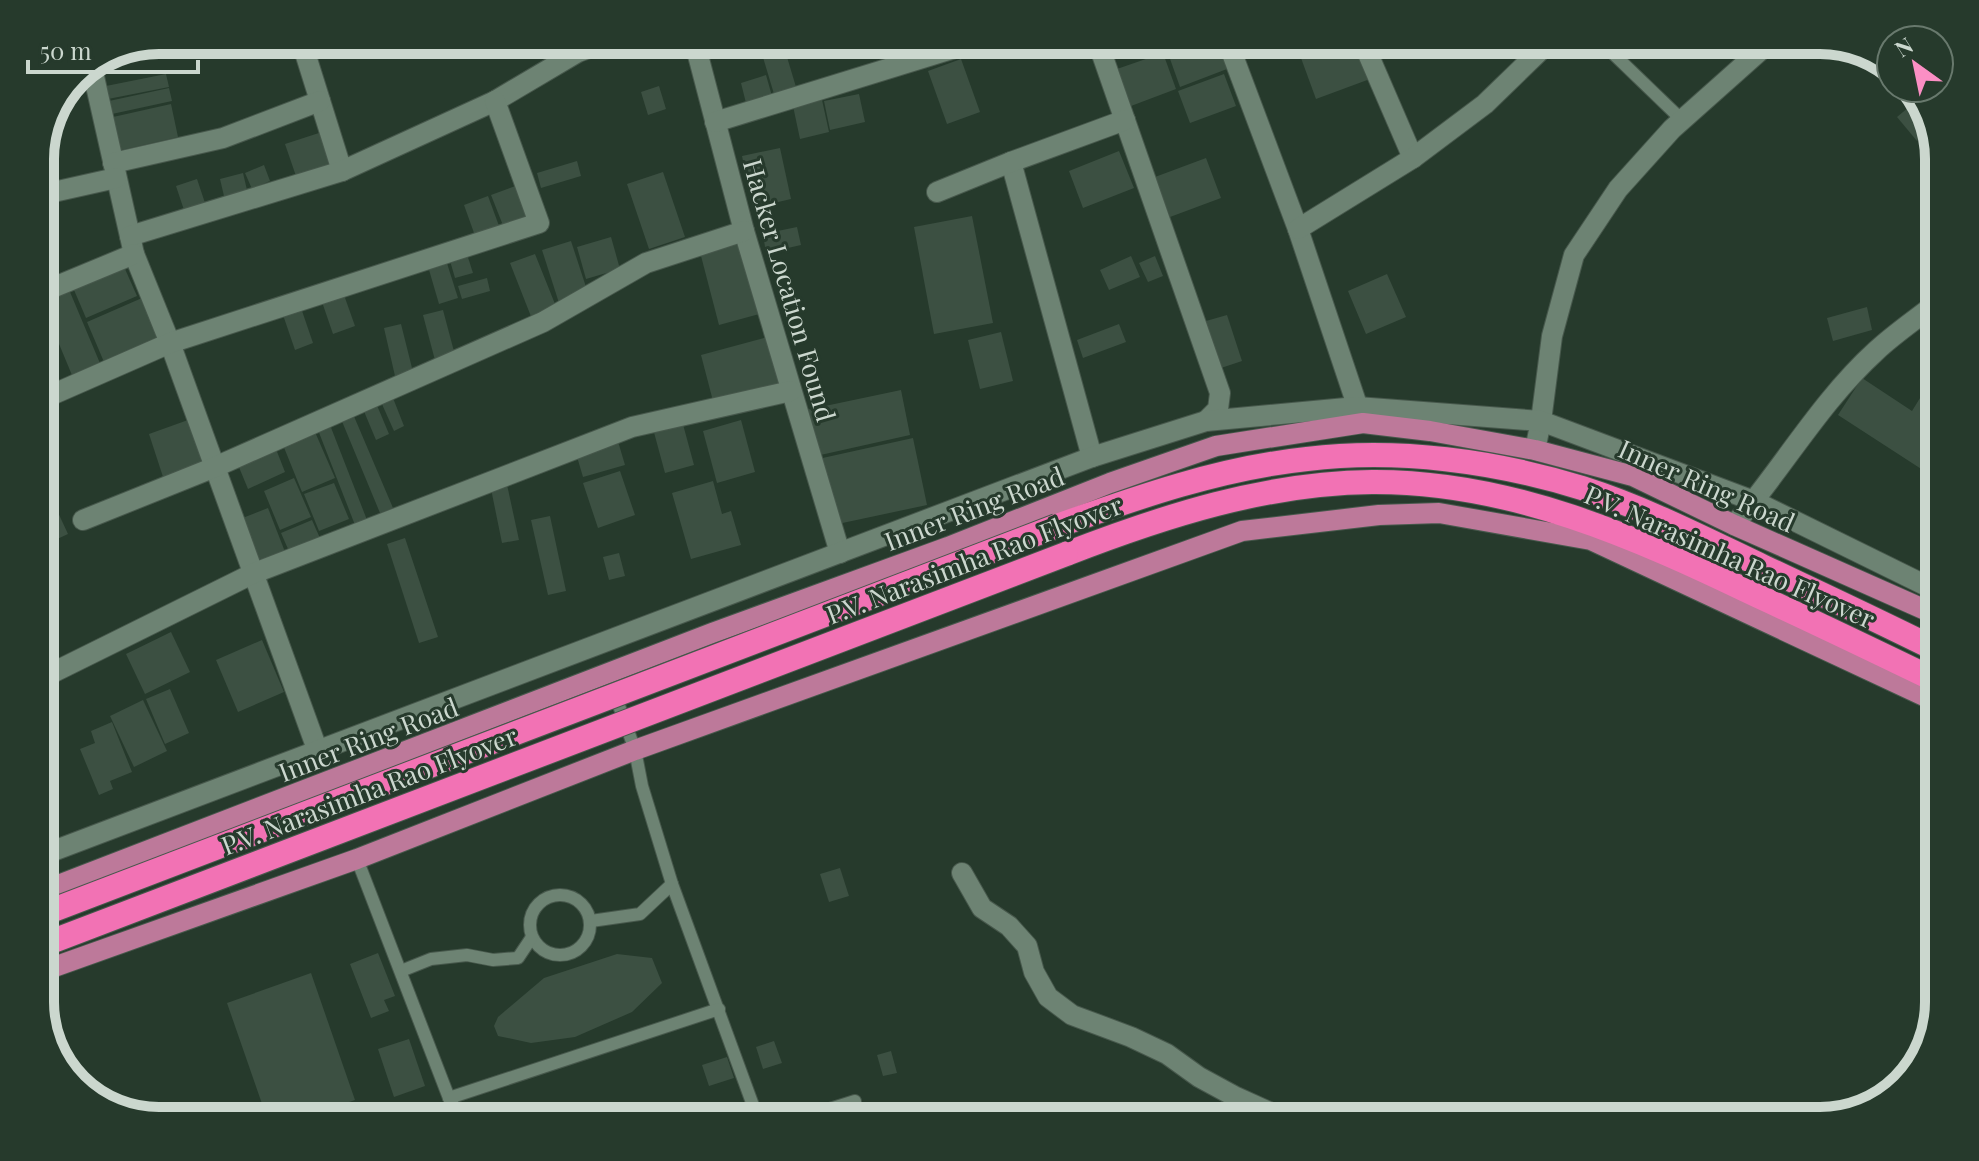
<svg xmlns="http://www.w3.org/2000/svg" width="1979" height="1161" font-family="'Playfair Display',serif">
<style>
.building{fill:#3c5042}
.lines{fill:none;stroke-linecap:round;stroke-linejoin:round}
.service-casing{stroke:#47584c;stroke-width:14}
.minor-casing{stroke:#47584c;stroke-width:22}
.primary-casing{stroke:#47584c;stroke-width:22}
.motorway-casing{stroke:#47584c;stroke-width:26}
.service{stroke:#6d8373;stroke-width:12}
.minor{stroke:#6d8373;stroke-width:20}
.primary{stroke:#bd799a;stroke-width:20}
.motorway{stroke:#f272b4;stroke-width:24}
.motorway-bridge-casing{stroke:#47584c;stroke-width:26;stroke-linecap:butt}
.motorway-bridge{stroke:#f272b4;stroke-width:24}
.labels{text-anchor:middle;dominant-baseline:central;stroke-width:6;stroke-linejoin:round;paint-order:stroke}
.street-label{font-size:26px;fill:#cbd7ce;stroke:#263a2c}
.rim{fill:none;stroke:#cbd7ce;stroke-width:10}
</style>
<rect width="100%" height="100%" fill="#263a2c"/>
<!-- building -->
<g class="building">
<polygon points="159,40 203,40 204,44 163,56"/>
<polygon points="1211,40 1216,40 1227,69 1180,87 1169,56"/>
<polygon points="1350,40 1356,40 1370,79 1316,99 1301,58"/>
<polygon points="784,47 796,87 774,94 762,54"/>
<polygon points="1163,53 1176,89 1131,106 1117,69"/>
<polygon points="961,59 980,112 947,124 928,71"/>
<polygon points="166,74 169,87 108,99 106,86"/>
<polygon points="1224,74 1236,106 1190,123 1178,91"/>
<polygon points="766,75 772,96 746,103 741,83"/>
<polygon points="659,86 666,109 648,115 641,92"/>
<polygon points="169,88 172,101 112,114 109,101"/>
<polygon points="859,94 865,122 830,130 824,101"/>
<polygon points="1921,97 1932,128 1917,141 1897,117"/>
<polygon points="822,100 829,132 800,139 793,106"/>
<polygon points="171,104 178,137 121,150 113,117"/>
<polygon points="322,132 333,167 297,179 285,144"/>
<polygon points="780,148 791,199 753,208 742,156"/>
<polygon points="1119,151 1134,188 1083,208 1069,171"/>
<polygon points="1206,158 1221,198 1170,217 1155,177"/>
<polygon points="577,161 581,176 541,188 537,173"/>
<polygon points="264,165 270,181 252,189 245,173"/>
<polygon points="663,172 685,237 649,249 627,184"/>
<polygon points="243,173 247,190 224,196 220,179"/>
<polygon points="197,179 206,206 185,213 176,186"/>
<polygon points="523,183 538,221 506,233 491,195"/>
<polygon points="488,196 502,234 478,244 464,205"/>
<polygon points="972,216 993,323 934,334 914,227"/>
<polygon points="797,227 801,245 766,253 763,234"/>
<polygon points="611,237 620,269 586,279 577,247"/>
<polygon points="571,241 588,293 559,303 542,250"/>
<polygon points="744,241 763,313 719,325 700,252"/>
<polygon points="465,248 473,273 455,278 448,254"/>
<polygon points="535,254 557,309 532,319 510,263"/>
<polygon points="1131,256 1140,277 1109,290 1100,270"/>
<polygon points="1155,256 1163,276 1148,282 1139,263"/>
<polygon points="445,257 458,298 439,304 427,263"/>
<polygon points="125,269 137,296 86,318 74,290"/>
<polygon points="1387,274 1406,317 1366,334 1348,291"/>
<polygon points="487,278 490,291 462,299 458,286"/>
<polygon points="70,292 102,368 74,380 42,303"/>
<polygon points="344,295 355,326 333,334 322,302"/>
<polygon points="142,298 163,344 107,369 87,322"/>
<polygon points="300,305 313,343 295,350 282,312"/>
<polygon points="1867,307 1872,330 1833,341 1827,318"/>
<polygon points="443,310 456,359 436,364 423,315"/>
<polygon points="1227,315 1242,361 1221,368 1206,321"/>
<polygon points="401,324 413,372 395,376 384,328"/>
<polygon points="1119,324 1126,342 1083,358 1077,340"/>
<polygon points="1001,332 1013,381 980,389 968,340"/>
<polygon points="768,337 781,383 713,401 701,355"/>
<polygon points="1862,378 1912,411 1925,390 1939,399 1939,459 1929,474 1838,415"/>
<polygon points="901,390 910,435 816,456 806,410"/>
<polygon points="393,398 404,426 394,431 381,402"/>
<polygon points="376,403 389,434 376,440 363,409"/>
<polygon points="353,414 393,508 380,513 341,419"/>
<polygon points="681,417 694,465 665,473 652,425"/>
<polygon points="188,420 205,469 165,483 149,434"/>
<polygon points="741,420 755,472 717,483 703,431"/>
<polygon points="330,425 367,520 355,525 318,430"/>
<polygon points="315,432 335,478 302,492 283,445"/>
<polygon points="617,438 625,465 583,477 575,450"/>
<polygon points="913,438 927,505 833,525 818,459"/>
<polygon points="274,444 285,472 248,489 236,460"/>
<polygon points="620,471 635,515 598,528 583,483"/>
<polygon points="294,478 311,517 280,530 264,491"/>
<polygon points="506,480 519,540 502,543 490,484"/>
<polygon points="713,481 722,514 731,511 741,545 691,559 672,493"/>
<polygon points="334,483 349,519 319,531 304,494"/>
<polygon points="55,506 68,534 40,547 40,512"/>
<polygon points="268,508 287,557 259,568 240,519"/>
<polygon points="550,516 566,591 548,595 531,520"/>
<polygon points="312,520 323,545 292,558 281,533"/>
<polygon points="405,538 438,637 419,643 387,544"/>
<polygon points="619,553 625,576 609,580 603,557"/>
<polygon points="171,632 190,672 145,694 126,654"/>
<polygon points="262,640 284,692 238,712 216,660"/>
<polygon points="170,689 189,733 165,744 146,699"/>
<polygon points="143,700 167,751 134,767 110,716"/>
<polygon points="112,722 132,772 110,781 113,789 99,795 80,749 95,743 91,731"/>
<polygon points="840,868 849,896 829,902 820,874"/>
<polygon points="378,953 395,996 384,1000 389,1011 371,1018 350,964"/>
<polygon points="617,954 652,958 662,983 632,1012 575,1037 531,1043 498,1036 494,1026 498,1017 544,978"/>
<polygon points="311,973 355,1100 294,1121 268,1121 227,1003"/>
<polygon points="409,1039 425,1086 394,1097 378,1049"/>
<polygon points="774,1041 782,1063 763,1069 756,1047"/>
<polygon points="891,1051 897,1073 883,1076 877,1055"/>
<polygon points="727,1057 734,1078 709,1086 702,1065"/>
</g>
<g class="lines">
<defs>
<g id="service">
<polyline points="1599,40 1682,120"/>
<polyline points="614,692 635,750 642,786 672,884 758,1119 753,1121"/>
<polyline points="357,859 449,1098 463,1121"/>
<circle cx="560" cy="925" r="30"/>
<polyline points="591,921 640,914 672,884"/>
<polyline points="401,971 431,959 467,955 493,960 518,958 532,937"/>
<polyline points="449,1098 719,1009"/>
<polyline points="792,1121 855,1101"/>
</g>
<g id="minor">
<polyline points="301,40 342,171"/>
<polyline points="694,40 744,231 840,553"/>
<polyline points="1097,40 1220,393 1218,409 1206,421"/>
<polyline points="1227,40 1298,229 1361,417"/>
<polyline points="1362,40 1413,158"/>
<polyline points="1367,50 1389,40"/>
<polyline points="92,68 134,254 170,343 317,749"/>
<polyline points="715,122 981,40"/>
<polyline points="1011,162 1092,457"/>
<polyline points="113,163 223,138 320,101"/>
<polyline points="937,192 1011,162 1125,120"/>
<polyline points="40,195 116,178"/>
<polyline points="1298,229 1413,158 1485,104 1551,40"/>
<polyline points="130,236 342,171 495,101 578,52 612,40"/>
<polyline points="40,293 134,254"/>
<polyline points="40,400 170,343 539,223 495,101"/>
<polyline points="1535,450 1541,421 1552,336 1574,255 1618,189 1672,129 1772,40"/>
<polyline points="83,520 215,467 543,322 646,263 744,231"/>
<path d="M 1734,525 C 1782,469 1821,401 1876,351 C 1895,333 1918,318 1939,301"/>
<polyline points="40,562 46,560"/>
<polyline points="40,679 252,574 632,427 791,391"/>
<polyline points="40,856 1092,457 1206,421 1357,407 1541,421 1754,501 1939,592"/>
<polyline points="962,873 982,908 1009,926 1027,946 1034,972 1048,997 1072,1015 1131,1037 1167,1054 1199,1077 1234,1096 1289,1121"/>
</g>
<g id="primary">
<polyline points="40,892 712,633 948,547 1110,483 1216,446 1363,423 1430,431 1535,450 1633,476 1734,525 1939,616"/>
<polyline points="40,972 357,859 635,750 1242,531 1379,515 1439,513 1591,540 1939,703"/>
</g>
<g id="motorway">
<path d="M 1057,526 C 1138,497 1221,468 1307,459 C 1398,448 1495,461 1582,488 C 1645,508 1705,539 1764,567 C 1823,595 1881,622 1939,651"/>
<path d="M 1066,554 C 1164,516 1266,483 1372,482 C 1510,481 1636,537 1758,596 C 1819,624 1879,653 1939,682"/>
</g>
</defs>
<!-- service casing -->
<use href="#service" class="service-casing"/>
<!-- minor casing -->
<use href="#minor" class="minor-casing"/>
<!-- primary casing -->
<use href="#primary" class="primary-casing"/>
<!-- motorway casing -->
<use href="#motorway" class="motorway-casing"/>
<!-- service -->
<use href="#service" class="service"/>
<!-- minor -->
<use href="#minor" class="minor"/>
<!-- primary -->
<use href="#primary" class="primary"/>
<!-- motorway -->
<use href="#motorway" class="motorway"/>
<defs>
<g id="motorway-bridge">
<polyline points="40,915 1057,526"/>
<polyline points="40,946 1066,554"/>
</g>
</defs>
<!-- motorway-bridge casing -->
<use href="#motorway-bridge" class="motorway-bridge-casing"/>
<!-- motorway-bridge -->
<use href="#motorway-bridge" class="motorway-bridge"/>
</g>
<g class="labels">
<!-- street labels -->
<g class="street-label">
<text transform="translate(790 290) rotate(74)">Hacker Location Found</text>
<text transform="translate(1707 485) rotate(24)">Inner Ring Road</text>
<text transform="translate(974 508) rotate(-21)">Inner Ring Road</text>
<text transform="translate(1730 556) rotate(24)">P.V. Narasimha Rao Flyover</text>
<text transform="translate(974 559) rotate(-21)">P.V. Narasimha Rao Flyover</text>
<text transform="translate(368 739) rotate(-21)">Inner Ring Road</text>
<text transform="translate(369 790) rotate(-21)">P.V. Narasimha Rao Flyover</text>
</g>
</g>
<!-- crop -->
<path d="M0 0H1979V1161H0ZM159 54H1820A105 105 0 0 1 1925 159V1002A105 105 0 0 1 1820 1107H159A105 105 0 0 1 54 1002V159A105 105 0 0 1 159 54Z" fill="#263a2c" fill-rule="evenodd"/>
<path class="rim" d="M159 54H1820A105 105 0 0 1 1925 159V1002A105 105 0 0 1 1820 1107H159A105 105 0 0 1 54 1002V159A105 105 0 0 1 159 54Z"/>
<!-- north arrow -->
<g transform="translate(1915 64) rotate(327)"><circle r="38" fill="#263a2c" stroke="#68796d" stroke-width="2"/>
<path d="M0-6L14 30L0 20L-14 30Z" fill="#fb8fc4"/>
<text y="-12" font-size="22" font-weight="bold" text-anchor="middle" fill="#cbd7ce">N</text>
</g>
<!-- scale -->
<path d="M28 60v12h170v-12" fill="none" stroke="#cbd7ce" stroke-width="4"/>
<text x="40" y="60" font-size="24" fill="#cbd7ce" stroke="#263a2c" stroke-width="6" paint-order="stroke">50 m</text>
</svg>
